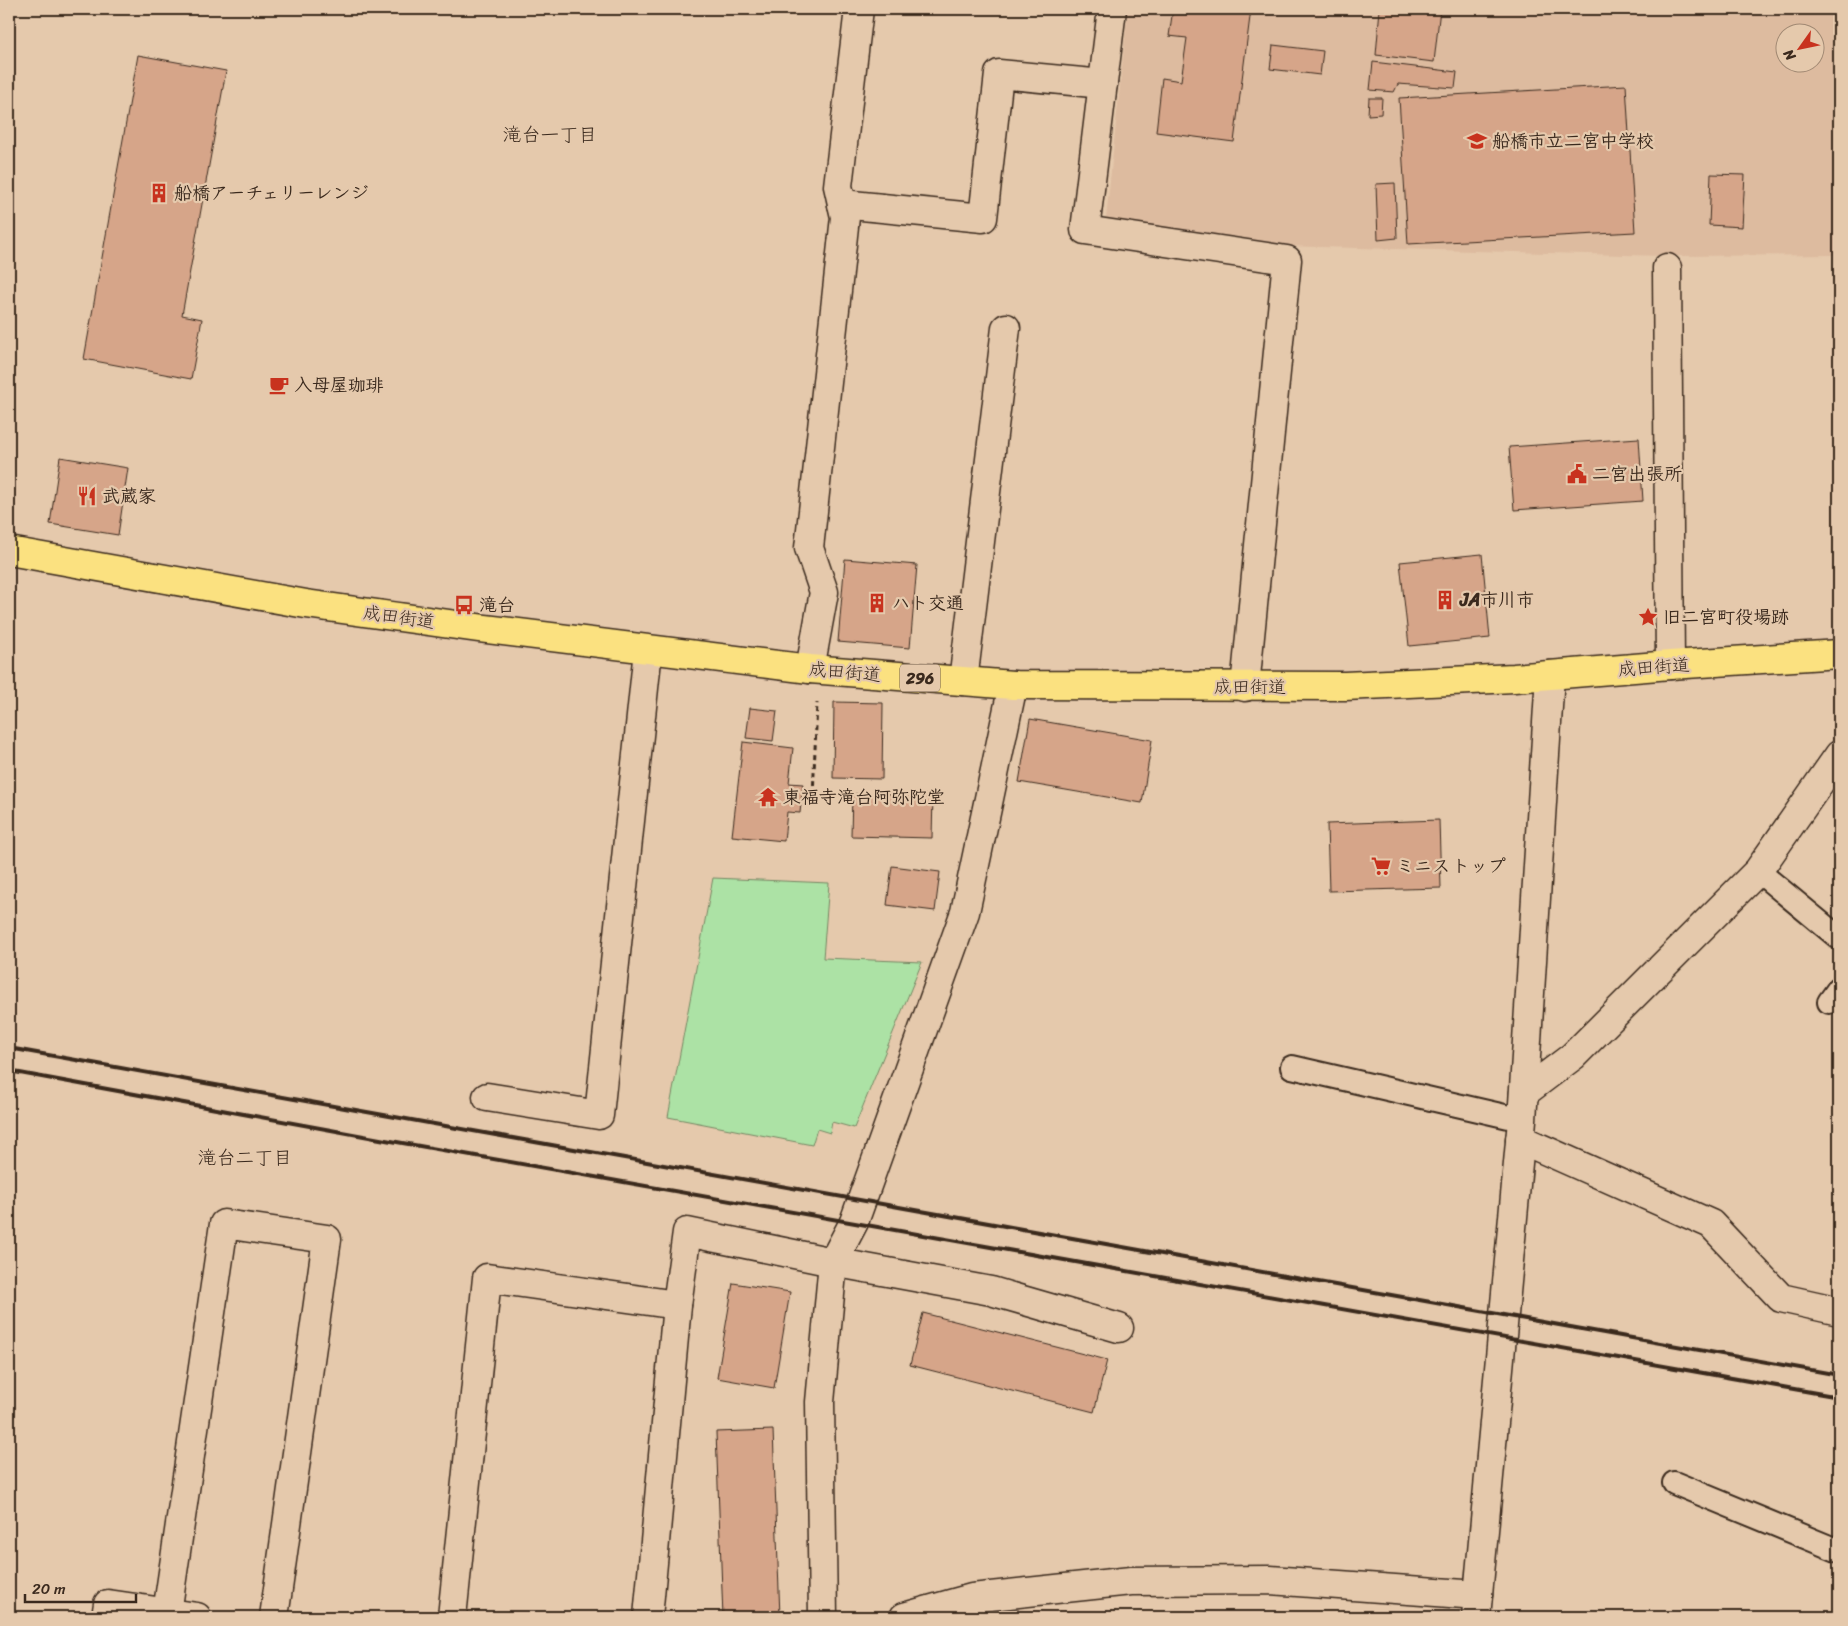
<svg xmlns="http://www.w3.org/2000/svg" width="1848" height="1626" font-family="Sriracha,'Klee One',sans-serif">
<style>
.built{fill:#ddbb9f;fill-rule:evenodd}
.green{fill:#ace2a5;stroke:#748662}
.building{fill:#d6a589;stroke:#3b2a1e}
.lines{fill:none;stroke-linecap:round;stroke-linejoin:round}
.lane-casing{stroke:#3b2a1e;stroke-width:26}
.street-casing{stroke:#3b2a1e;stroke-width:31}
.highway-casing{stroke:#3b2a1e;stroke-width:31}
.path{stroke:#3b2a1e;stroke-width:3;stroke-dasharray:5 4;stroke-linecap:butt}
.lane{stroke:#e5c9ac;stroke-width:22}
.street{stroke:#e5c9ac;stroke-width:28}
.highway{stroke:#fbe180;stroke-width:28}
.rail{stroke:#3b2a1e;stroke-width:4}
.labels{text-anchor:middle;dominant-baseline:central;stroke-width:4.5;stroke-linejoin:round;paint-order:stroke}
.shield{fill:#e5c9ac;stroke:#6e5a49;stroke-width:1}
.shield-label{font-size:16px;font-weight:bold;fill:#3b2a1e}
.poi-label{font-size:18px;font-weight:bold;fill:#3b2a1e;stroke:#e5c9ac;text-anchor:start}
.street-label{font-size:18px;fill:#3b2a1e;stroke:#e5c9ac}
.neighbourhood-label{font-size:19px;fill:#3b2a1e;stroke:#e5c9ac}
</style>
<rect width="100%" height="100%" fill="#e5c9ac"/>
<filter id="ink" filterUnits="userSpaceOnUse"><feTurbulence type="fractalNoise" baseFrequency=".02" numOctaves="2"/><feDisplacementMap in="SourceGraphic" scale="10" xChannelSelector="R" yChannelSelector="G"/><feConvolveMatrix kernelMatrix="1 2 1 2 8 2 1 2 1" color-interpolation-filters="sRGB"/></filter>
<g filter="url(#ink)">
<!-- built -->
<path class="built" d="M 1128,9 L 1839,9 L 1839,255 L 1665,256 L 1282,246 L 1106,219 ZM 1786,32 L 1816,32 L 1816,62 L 1786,62 Z"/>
<!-- green -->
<polygon class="green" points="713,878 829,883 823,958 922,962 854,1128 832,1122 830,1133 817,1129 812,1145 668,1117"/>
<!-- building -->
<g class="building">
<polygon points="1173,9 1251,9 1234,142 1156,132 1162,78 1181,81 1187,38 1169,36"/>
<polygon points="1380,9 1440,9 1434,62 1376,55"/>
<polygon points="1273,45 1323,51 1320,75 1270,69"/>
<polygon points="138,55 226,71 182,315 202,319 191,379 84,359"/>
<polygon points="1373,62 1457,72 1455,88 1398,84 1394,92 1370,90"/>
<polygon points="1626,85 1635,232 1408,244 1399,98"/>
<polygon points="1369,98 1382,98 1381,114 1368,115"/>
<polygon points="1711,174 1745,175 1742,227 1709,225"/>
<polygon points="1395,183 1397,238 1378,240 1376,184"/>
<polygon points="1639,438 1643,501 1514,510 1509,447"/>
<polygon points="60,457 128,468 118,535 50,524"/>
<polygon points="1482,554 1490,638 1409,646 1400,562"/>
<polygon points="845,559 917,565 910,648 838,642"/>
<polygon points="834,702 883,703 882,779 833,778"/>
<polygon points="750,708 777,711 773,741 746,738"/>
<polygon points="1030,719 1152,740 1142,803 1019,782"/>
<polygon points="743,742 793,748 789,783 803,784 800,813 787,812 784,841 732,836"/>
<polygon points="852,794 933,795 932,838 851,836"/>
<polygon points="1439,820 1441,888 1329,891 1327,824"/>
<polygon points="892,866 940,872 935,911 887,905"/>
<polygon points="733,1283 790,1292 774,1388 717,1378"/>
<polygon points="923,1313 1107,1360 1094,1412 910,1365"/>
<polygon points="773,1430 780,1617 723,1617 716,1432"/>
</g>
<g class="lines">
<defs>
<g id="lane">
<polyline points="1758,871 1839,938"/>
<polyline points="1829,1002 1839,988"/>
<polyline points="1292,1067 1522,1120"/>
<polyline points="1674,1483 1839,1551"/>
</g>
<g id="street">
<polyline points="1112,9 1085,230 1287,260 1245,687"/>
<polyline points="842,204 983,218 999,74 1103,84"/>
<polyline points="1667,268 1670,665"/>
<polyline points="810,669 824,592 809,548 845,217 838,186 859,9"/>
<polyline points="963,681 1006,328"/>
<polyline points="1524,1093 1573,1056 1758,871 1839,755"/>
<polyline points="487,1097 599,1115 648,650"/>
<polyline points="1520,1139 1711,1224 1781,1298 1839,1311"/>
<polyline points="167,1613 224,1224 327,1239 274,1617"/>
<polyline points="106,1617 108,1604 197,1617"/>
<polyline points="452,1617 487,1278 677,1305"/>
<polyline points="648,1617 677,1305 687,1232 833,1262 991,1291 1119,1328"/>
<polyline points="823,1617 820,1402 833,1262 854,1222 965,912 1013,685"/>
<polyline points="904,1617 972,1598 1131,1581 1270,1580 1478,1595"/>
<polyline points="1476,1617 1522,1120 1550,675"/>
</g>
<polyline id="highway" points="9,551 306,604 478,628 810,669 1013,685 1345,686 1514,678 1670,665 1839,654"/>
</defs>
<!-- lane casing -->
<use href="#lane" class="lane-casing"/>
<!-- street casing -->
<use href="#street" class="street-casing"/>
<!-- highway casing -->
<use href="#highway" class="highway-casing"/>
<!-- path -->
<polyline class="path" points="806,795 813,796 817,703"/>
<!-- lane -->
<use href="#lane" class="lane"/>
<!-- street -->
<use href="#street" class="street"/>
<!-- highway -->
<use href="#highway" class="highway"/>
<!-- rail -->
<g class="rail">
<polyline points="9,1048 1839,1375"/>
<polyline points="9,1071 380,1139 1839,1397"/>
</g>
</g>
</g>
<!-- icons -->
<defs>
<symbol id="school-bare" viewBox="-9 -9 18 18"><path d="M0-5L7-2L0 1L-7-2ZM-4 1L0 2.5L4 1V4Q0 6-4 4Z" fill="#c8321e" stroke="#e5c9ac" stroke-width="2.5" paint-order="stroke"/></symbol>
<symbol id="building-bare" viewBox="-9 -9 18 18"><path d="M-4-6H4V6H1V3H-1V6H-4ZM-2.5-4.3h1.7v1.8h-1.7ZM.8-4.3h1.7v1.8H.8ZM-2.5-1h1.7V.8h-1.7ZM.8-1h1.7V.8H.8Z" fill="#c8321e" stroke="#e5c9ac" stroke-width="2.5" paint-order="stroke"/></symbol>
<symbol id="cafe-bare" viewBox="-9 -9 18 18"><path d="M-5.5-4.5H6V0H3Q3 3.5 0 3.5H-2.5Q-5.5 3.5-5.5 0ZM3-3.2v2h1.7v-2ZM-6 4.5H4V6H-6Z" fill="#c8321e" stroke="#e5c9ac" stroke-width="2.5" paint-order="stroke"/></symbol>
<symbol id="civic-bare" viewBox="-9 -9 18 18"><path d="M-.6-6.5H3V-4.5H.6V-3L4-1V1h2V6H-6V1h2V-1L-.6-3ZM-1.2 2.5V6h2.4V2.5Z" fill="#c8321e" stroke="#e5c9ac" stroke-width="2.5" paint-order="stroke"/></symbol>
<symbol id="restaurant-bare" viewBox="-9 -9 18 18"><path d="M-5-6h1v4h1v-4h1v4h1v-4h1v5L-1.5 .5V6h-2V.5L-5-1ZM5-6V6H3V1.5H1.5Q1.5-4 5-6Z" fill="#c8321e" stroke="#e5c9ac" stroke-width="2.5" paint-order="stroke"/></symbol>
<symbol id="bus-bare" viewBox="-9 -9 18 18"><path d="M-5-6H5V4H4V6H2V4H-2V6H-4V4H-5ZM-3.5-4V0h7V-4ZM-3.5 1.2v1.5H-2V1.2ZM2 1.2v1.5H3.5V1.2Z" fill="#c8321e" stroke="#e5c9ac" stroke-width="2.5" paint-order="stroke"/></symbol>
<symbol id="sight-bare" viewBox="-9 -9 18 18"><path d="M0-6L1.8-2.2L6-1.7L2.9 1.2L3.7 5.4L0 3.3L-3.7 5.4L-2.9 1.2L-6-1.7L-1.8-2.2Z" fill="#c8321e" stroke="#e5c9ac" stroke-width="2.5" paint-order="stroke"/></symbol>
<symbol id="temple-bare" viewBox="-9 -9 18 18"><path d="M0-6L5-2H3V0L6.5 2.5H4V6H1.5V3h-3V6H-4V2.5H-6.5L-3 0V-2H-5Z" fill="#c8321e" stroke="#e5c9ac" stroke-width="2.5" paint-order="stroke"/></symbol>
<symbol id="supermarket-bare" viewBox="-9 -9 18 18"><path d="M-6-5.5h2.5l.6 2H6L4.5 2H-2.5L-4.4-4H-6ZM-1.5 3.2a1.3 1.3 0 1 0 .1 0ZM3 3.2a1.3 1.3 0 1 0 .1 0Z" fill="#c8321e" stroke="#e5c9ac" stroke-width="2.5" paint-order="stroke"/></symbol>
</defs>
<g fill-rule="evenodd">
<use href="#school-bare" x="1463" y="127" width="28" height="28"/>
<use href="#building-bare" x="145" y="179" width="28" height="28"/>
<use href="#cafe-bare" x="265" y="371" width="28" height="28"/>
<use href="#civic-bare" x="1563" y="460" width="28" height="28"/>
<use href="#restaurant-bare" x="73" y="482" width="28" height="28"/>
<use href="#building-bare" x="1431" y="586" width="28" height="28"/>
<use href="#building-bare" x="863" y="589" width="28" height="28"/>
<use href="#bus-bare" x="450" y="591" width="28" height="28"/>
<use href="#sight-bare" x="1634" y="603" width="28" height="28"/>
<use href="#temple-bare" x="754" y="783" width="28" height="28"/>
<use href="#supermarket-bare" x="1367" y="852" width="28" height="28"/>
</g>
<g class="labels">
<!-- shield labels -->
<rect class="shield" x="900" y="664.5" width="40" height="27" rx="4"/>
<g class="shield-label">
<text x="920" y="678">296</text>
</g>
<!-- poi labels -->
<g class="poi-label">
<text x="1492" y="141">船橋市立二宮中学校</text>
<text x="174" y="193">船橋アーチェリーレンジ</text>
<text x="294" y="385">入母屋珈琲</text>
<text x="1592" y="474">二宮出張所</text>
<text x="102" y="496">武蔵家</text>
<text x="1460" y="600">JA市川市</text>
<text x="892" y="603">ハト交通</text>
<text x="479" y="605">滝台</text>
<text x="1663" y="617">旧二宮町役場跡</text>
<text x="783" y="797">東福寺滝台阿弥陀堂</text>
<text x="1396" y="866">ミニストップ</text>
</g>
<!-- street labels -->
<g class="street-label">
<text transform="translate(399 617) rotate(8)">成田街道</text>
<text transform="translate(1654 667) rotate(-4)">成田街道</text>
<text transform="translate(845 672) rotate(5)">成田街道</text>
<text x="1250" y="687">成田街道</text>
</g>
<!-- neighbourhood labels -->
<g class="neighbourhood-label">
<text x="550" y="134">滝台一丁目</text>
<text x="245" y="1157">滝台二丁目</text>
</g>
</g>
<!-- margin -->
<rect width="1848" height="1626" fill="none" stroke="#e5c9ac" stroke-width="30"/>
<rect x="15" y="15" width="1818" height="1596" fill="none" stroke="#3b2a1e" stroke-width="2" filter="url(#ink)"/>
<!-- north arrow -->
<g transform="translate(1800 48) rotate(237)"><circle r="24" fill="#e5c9ac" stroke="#a18973"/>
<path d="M0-4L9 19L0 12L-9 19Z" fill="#c8321e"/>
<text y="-8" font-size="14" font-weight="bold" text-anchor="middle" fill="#3b2a1e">N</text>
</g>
<!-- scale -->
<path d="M25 1594v8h111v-8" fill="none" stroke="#3b2a1e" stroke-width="2.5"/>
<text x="32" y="1594" font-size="15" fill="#3b2a1e" stroke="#e5c9ac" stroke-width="4" paint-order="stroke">20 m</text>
</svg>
